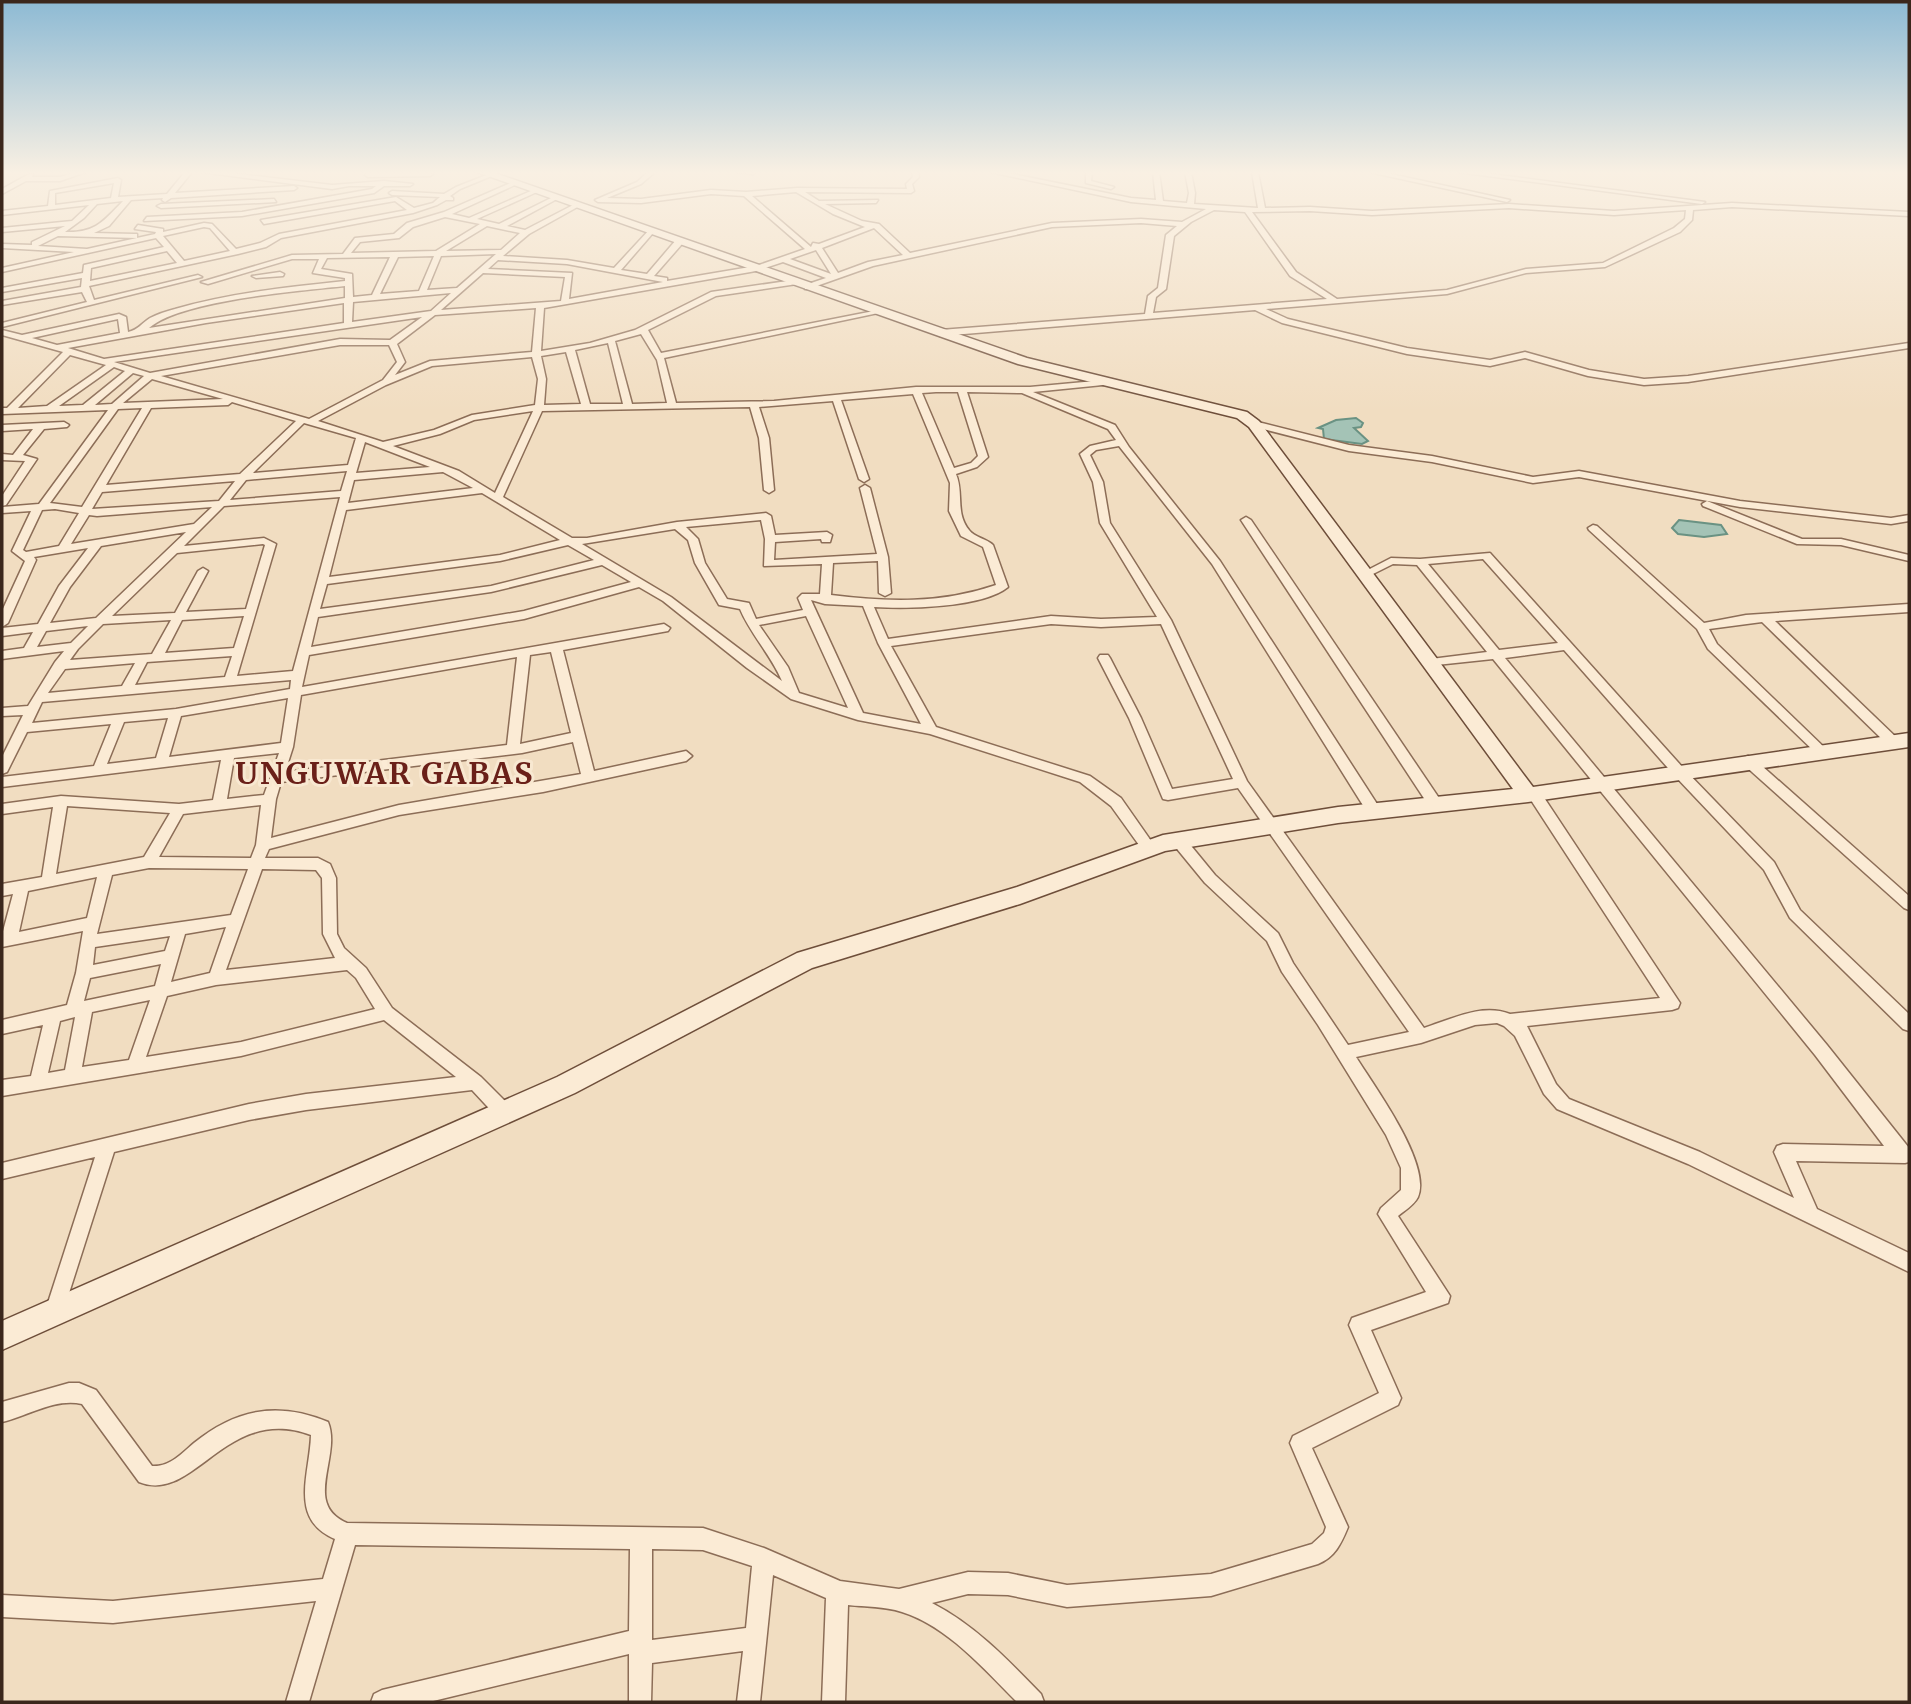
<svg xmlns="http://www.w3.org/2000/svg" width="1911" height="1704" font-family="Merriweather,serif">
<style>
.water{fill:#a4c3b6;stroke:#6a9283;stroke-width:2}
.lines{fill:none;stroke-linecap:round;stroke-linejoin:round}
.street-casing{stroke:#8c6d57;stroke-width:3}
.secondary-casing{stroke:#6e4e3a;stroke-width:3}
.street{fill:#fbebd5;fill-rule:evenodd}
.secondary{fill:#fbebd5;fill-rule:evenodd}
.labels{text-anchor:middle;dominant-baseline:central;stroke-width:6;stroke-linejoin:round;paint-order:stroke}
.district-label{font-size:30px;font-weight:bold;letter-spacing:2px;fill:#6a2019;stroke:#f8e8d1}
</style>
<rect width="100%" height="100%" fill="#f1ddc1"/>
<!-- water -->
<g class="water">
<polygon points="1356,418 1363,423 1361,427 1354,428 1368,441 1362,444 1324,439 1323,429 1318,428 1336,420"/>
<polygon points="1679,520 1721,525 1727,534 1704,537 1678,534 1672,528"/>
</g>
<g class="lines">
<defs>
<g id="street">
<polygon points="76,172 86,172 60,181 26,181 2,194 2,189 29,174 33,174 32,177 60,177"/>
<path d="M 185,172 L 192,172 L 175,193 L 294,186 L 297,188 L 294,190 L 171,198 L 165,202 L 162,200 L 163,198 L 131,200 L 109,226 L 94,233 L 134,234 L 137,234 L 137,238 L 58,236 L 38,246 L 87,249 L 155,234 L 156,232 L 135,229 L 138,225 L 163,229 L 163,232 L 204,223 L 212,224 L 236,249 L 260,243 L 279,234 L 407,210 L 395,201 L 264,224 L 261,220 L 396,197 L 414,208 L 433,203 L 440,197 L 392,195 L 389,193 L 392,191 L 444,194 L 456,187 L 489,174 L 494,175 L 460,189 L 450,196 L 453,198 L 453,200 L 446,200 L 437,205 L 413,213 L 281,238 L 266,247 L 238,254 L 89,286 L 94,300 L 198,275 L 202,277 L 2,327 L 2,323 L 87,302 L 82,292 L 2,305 L 2,301 L 81,287 L 82,278 L 2,292 L 2,288 L 83,273 L 84,265 L 164,247 L 156,238 L 2,272 L 2,268 L 74,252 L 2,248 L 2,244 L 32,245 L 32,242 L 65,226 L 2,232 L 2,228 L 72,221 L 89,205 L 2,215 L 2,211 L 48,206 L 50,191 L 118,178 L 121,180 L 118,197 L 167,194 ZM 114,183 L 111,198 L 55,205 L 55,193 ZM 123,201 C 103,222 95,233 65,232 L 84,218 L 97,204 ZM 204,227 L 210,228 L 230,251 L 184,261 L 163,236 ZM 167,251 L 177,263 L 90,281 L 91,268 Z"/>
<polygon points="201,172 222,172 332,185 384,181 413,184 410,186 384,186 374,193 242,216 144,221 147,217 242,212 372,189 376,186 349,186 332,189"/>
<polygon points="423,172 433,174 430,176 368,177 365,175 368,173"/>
<path d="M 648,172 L 655,172 L 641,184 L 607,198 L 641,199 L 711,190 L 746,192 L 797,188 L 907,189 L 906,184 L 913,177 L 912,172 L 918,172 L 919,177 L 912,184 L 914,191 L 911,193 L 805,192 L 819,201 L 878,200 L 876,203 L 825,204 L 862,221 L 879,224 L 910,253 L 1052,223 L 1141,219 L 1182,222 L 1206,209 L 1131,202 L 990,172 L 1003,172 L 1131,198 L 1156,200 L 1153,172 L 1159,172 L 1163,201 L 1187,203 L 1189,193 L 1185,172 L 1191,172 L 1195,193 L 1194,204 L 1258,208 L 1252,172 L 1258,172 L 1265,208 L 1310,207 L 1372,211 L 1509,204 L 1614,211 L 1732,203 L 1909,212 L 1909,216 L 1732,207 L 1693,210 L 1692,220 L 1680,232 L 1605,267 L 1526,273 L 1447,294 L 1266,309 L 1288,319 L 1407,348 L 1490,360 L 1525,352 L 1589,370 L 1644,379 L 1688,376 L 1909,343 L 1909,348 L 1688,382 L 1644,385 L 1588,376 L 1525,358 L 1490,366 L 1407,354 L 1282,323 L 1255,310 L 940,336 L 936,333 L 940,330 L 1145,314 L 1148,296 L 1158,288 L 1166,235 L 1177,226 L 1141,223 L 1052,227 L 873,266 L 808,289 L 805,289 L 805,285 L 826,278 L 783,262 L 756,271 L 544,308 L 541,351 L 590,343 L 635,330 L 711,292 L 794,280 L 797,280 L 797,284 L 716,296 L 648,330 L 661,353 L 879,310 L 883,312 L 664,358 L 676,403 L 774,401 L 916,387 L 1030,387 L 1106,380 L 1106,384 L 1103,385 L 1033,392 L 1115,425 L 1129,447 L 1220,561 L 1379,807 L 1381,811 L 1379,815 L 1369,815 L 1212,564 L 1119,446 L 1096,450 L 1090,455 L 1103,482 L 1110,523 L 1171,620 L 1247,781 L 1424,1028 C 1452,1019 1482,1003 1510,1014 L 1660,998 L 1527,794 L 1529,790 L 1539,790 L 1680,1003 L 1678,1008 L 1672,1010 L 1527,1026 L 1556,1084 L 1569,1099 L 1700,1152 L 1794,1198 L 1774,1152 L 1777,1146 L 1783,1144 L 1884,1146 L 1815,1055 L 1493,659 L 1427,666 L 1425,663 L 1431,659 L 1487,652 L 1417,565 L 1393,564 L 1369,576 L 1365,577 L 1360,574 L 1391,558 L 1420,559 L 1490,553 L 1685,770 L 1774,862 L 1800,910 L 1909,1014 L 1909,1031 L 1903,1029 L 1790,918 L 1764,870 L 1675,776 L 1564,650 L 1505,658 L 1827,1045 L 1909,1148 L 1909,1162 L 1905,1163 L 1796,1161 L 1817,1209 L 1909,1253 L 1909,1272 L 1688,1164 L 1557,1109 L 1544,1094 L 1515,1036 L 1504,1026 L 1497,1023 L 1475,1025 L 1421,1043 L 1356,1057 C 1374,1086 1432,1164 1418,1197 C 1414,1205 1404,1211 1398,1216 L 1450,1296 L 1448,1303 L 1371,1330 L 1401,1398 L 1398,1405 L 1312,1448 L 1348,1527 C 1341,1544 1335,1557 1318,1564 L 1211,1596 L 1067,1607 L 1008,1595 L 968,1594 L 932,1603 C 975,1625 1008,1660 1041,1694 L 1044,1702 L 1017,1702 C 984,1669 947,1626 902,1612 C 884,1606 866,1607 848,1605 L 845,1702 L 822,1702 L 826,1598 L 773,1575 L 760,1702 L 737,1702 L 743,1651 L 652,1663 L 651,1702 L 629,1702 L 629,1654 L 429,1702 L 371,1702 L 374,1694 L 382,1690 L 629,1631 L 630,1549 L 355,1545 L 309,1702 L 286,1702 L 316,1601 L 113,1623 L 2,1617 L 2,1595 L 113,1601 L 323,1579 L 335,1539 C 288,1519 310,1474 311,1435 C 226,1403 194,1505 139,1482 L 82,1404 C 54,1398 28,1416 2,1422 L 2,1402 L 69,1383 L 79,1383 L 96,1390 L 152,1466 C 170,1467 181,1454 194,1443 C 236,1409 278,1401 328,1422 C 342,1456 302,1504 347,1523 L 703,1528 L 764,1548 L 840,1581 L 899,1589 L 968,1572 L 1008,1573 L 1067,1585 L 1211,1574 L 1312,1544 L 1324,1533 L 1326,1527 L 1290,1443 L 1293,1436 L 1379,1393 L 1349,1325 L 1352,1318 L 1426,1292 L 1378,1214 L 1381,1208 L 1401,1190 L 1401,1168 L 1386,1135 L 1318,1025 L 1282,972 L 1267,941 L 1205,883 L 1173,844 L 1171,840 L 1173,836 L 1183,836 L 1215,875 L 1278,933 L 1293,963 L 1348,1045 L 1409,1032 L 1238,788 L 1168,800 L 1163,799 L 1129,718 L 1098,658 L 1100,655 L 1108,655 L 1110,658 L 1141,718 L 1172,789 L 1233,779 L 1161,624 L 1101,627 L 1051,624 L 891,646 L 936,727 L 1090,776 L 1121,798 L 1156,848 L 1154,852 L 1144,852 L 1111,806 L 1080,782 L 930,734 L 858,720 L 791,699 L 747,668 L 663,601 L 639,587 L 524,619 L 309,655 L 302,687 L 664,624 L 670,628 L 668,631 L 563,650 L 594,771 L 686,751 L 692,756 L 686,761 L 543,792 L 399,815 L 269,849 L 265,858 L 318,858 L 330,864 L 336,878 L 337,934 L 344,948 L 366,968 L 392,1008 L 481,1077 L 510,1106 L 512,1112 L 510,1118 L 504,1120 L 498,1118 L 472,1090 L 306,1110 L 249,1120 L 114,1152 L 63,1312 L 61,1319 L 54,1321 L 47,1319 L 45,1312 L 95,1157 L 2,1179 L 2,1163 L 249,1104 L 306,1094 L 456,1077 L 384,1020 L 241,1056 L 2,1096 L 2,1080 L 31,1076 L 43,1025 L 2,1034 L 2,1020 L 67,1005 L 76,973 L 83,931 L 2,947 L 2,935 L 13,894 L 2,896 L 2,884 L 42,877 L 53,807 L 2,814 L 2,804 L 61,796 L 179,804 L 213,800 L 221,760 L 2,787 L 2,777 L 94,766 L 111,724 L 27,732 L 7,772 L 2,774 L 2,757 L 23,715 L 2,716 L 2,708 L 28,706 L 55,662 L 64,651 L 2,659 L 2,651 L 24,648 L 33,632 L 2,636 L 2,628 L 38,624 L 59,586 L 88,548 L 34,557 L 36,560 L 8,623 L 2,627 L 2,611 L 25,561 L 12,551 L 31,511 L 2,513 L 2,507 L 39,504 L 108,410 L 2,414 L 2,408 L 7,408 L 63,352 L 2,335 L 2,330 L 22,335 L 119,314 L 126,317 L 128,332 C 138,330 142,323 150,318 C 158,314 167,311 175,309 C 231,293 288,287 345,281 L 345,278 L 313,273 L 319,259 L 292,259 L 208,284 L 201,282 L 292,255 L 343,254 L 355,238 L 394,234 L 407,223 L 444,212 L 515,181 L 517,184 L 452,214 L 469,218 L 533,190 L 537,190 L 537,192 L 477,219 L 499,224 L 553,197 L 557,197 L 557,199 L 507,226 L 525,230 L 575,204 L 581,205 L 529,234 L 503,256 L 567,260 L 614,268 L 650,229 L 653,229 L 653,233 L 621,270 L 647,274 L 676,240 L 682,240 L 682,244 L 654,276 L 667,278 L 667,281 L 756,266 L 805,249 L 744,196 L 711,194 L 641,203 L 598,202 L 595,200 L 637,182 ZM 796,192 L 833,214 L 865,227 L 819,244 L 813,243 L 811,247 L 752,196 ZM 1509,208 L 1614,215 L 1686,210 L 1685,219 L 1674,228 L 1603,263 L 1526,269 L 1447,290 L 1337,299 L 1296,272 L 1252,212 L 1310,211 L 1372,215 ZM 1214,210 L 1245,212 L 1290,276 L 1327,299 L 1153,313 L 1156,297 L 1166,289 L 1174,236 L 1191,222 ZM 445,217 L 480,224 L 436,251 L 351,253 L 360,242 L 399,238 L 413,227 ZM 487,226 L 520,233 L 501,250 L 446,251 ZM 874,228 L 903,255 L 868,262 L 838,273 L 822,248 ZM 816,250 L 831,274 L 790,259 ZM 496,254 L 457,288 L 427,290 L 441,256 ZM 434,256 L 419,291 L 380,294 L 398,257 ZM 390,257 L 372,295 L 353,297 L 352,274 L 321,269 L 327,258 ZM 498,260 L 567,264 L 663,282 L 569,299 L 572,273 L 488,269 ZM 483,273 L 565,277 L 561,301 L 441,310 ZM 345,286 L 345,298 L 149,328 C 181,300 300,291 345,286 ZM 451,293 L 431,311 L 352,322 L 353,302 ZM 344,303 L 344,323 L 104,359 L 68,348 L 206,323 ZM 536,308 L 532,352 L 430,361 L 395,375 L 405,362 L 397,344 L 435,315 ZM 422,317 L 390,340 L 340,339 L 150,373 L 114,362 ZM 118,319 L 120,333 L 57,345 L 32,338 ZM 641,334 L 657,360 L 667,403 L 632,404 L 615,341 ZM 608,343 L 623,404 L 590,404 L 575,350 ZM 340,345 L 389,345 L 397,362 L 383,380 L 309,419 L 161,376 ZM 566,352 L 581,404 L 544,405 L 546,379 L 541,356 ZM 70,355 L 106,365 L 47,406 L 18,408 ZM 532,357 L 538,379 L 535,405 L 472,415 L 434,430 L 383,442 L 318,421 L 386,385 L 432,366 ZM 114,367 L 125,371 L 83,405 L 59,406 ZM 133,373 L 144,376 L 112,404 L 95,405 ZM 152,379 L 223,399 L 123,403 ZM 936,392 L 958,392 L 978,456 L 971,463 L 954,468 L 922,393 ZM 967,392 L 1022,393 L 1108,429 L 1116,440 L 1090,446 L 1080,454 L 1093,482 L 1100,523 L 1157,617 L 1101,619 L 1051,616 L 888,639 L 874,607 C 907,609 982,608 1008,587 L 993,545 C 987,539 974,537 969,530 C 955,513 964,493 956,474 L 977,467 L 988,457 ZM 913,394 L 950,483 L 949,511 L 961,536 L 983,547 L 996,585 C 941,604 887,602 831,595 L 833,563 L 878,561 L 879,593 L 885,596 L 891,593 L 888,557 L 870,488 L 865,485 L 860,488 L 877,554 L 774,560 L 775,542 L 821,539 L 822,542 L 830,542 L 832,535 L 827,532 L 775,535 L 771,516 L 766,513 L 677,522 L 587,538 L 572,538 L 503,497 L 542,411 L 750,407 L 759,438 L 764,490 L 769,493 L 774,490 L 769,438 L 759,407 L 833,401 L 859,479 L 864,482 L 869,479 L 841,400 ZM 232,402 L 296,421 L 240,474 L 106,485 L 151,408 L 228,405 ZM 142,408 L 82,507 L 50,503 L 118,409 ZM 533,411 L 495,493 L 459,471 L 393,446 L 440,434 L 474,420 ZM 304,423 L 356,438 L 348,465 L 253,473 ZM 365,442 L 430,467 L 356,473 ZM 347,471 L 341,491 L 230,500 L 246,480 ZM 443,472 L 473,488 L 348,503 L 354,480 ZM 235,481 L 219,501 L 92,509 L 102,492 ZM 482,493 L 560,540 L 500,555 L 329,577 L 346,510 ZM 340,497 L 293,671 L 237,676 L 276,544 L 264,538 L 184,546 L 224,506 ZM 212,507 L 194,524 L 71,544 L 89,515 L 97,516 ZM 55,509 L 79,513 L 59,546 L 26,552 L 23,550 L 42,510 ZM 761,520 L 765,539 L 764,566 L 822,564 L 820,594 L 802,594 L 798,598 L 803,610 L 756,619 L 749,603 L 727,599 L 705,563 L 698,539 L 686,527 ZM 675,529 L 688,540 L 695,563 L 719,605 L 740,609 C 751,635 771,655 782,681 L 671,597 L 582,544 ZM 186,532 L 96,618 L 50,623 L 70,587 L 101,546 ZM 263,544 L 265,545 L 246,609 L 186,612 L 208,571 L 203,568 L 198,571 L 175,613 L 112,616 L 177,553 ZM 568,545 L 594,560 L 491,586 L 320,609 L 327,584 L 500,561 ZM 1483,559 L 1558,643 L 1499,650 L 1428,564 ZM 602,565 L 631,582 L 524,611 L 311,647 L 318,617 L 491,592 ZM 811,600 L 825,604 L 863,606 L 878,643 L 921,724 L 863,713 ZM 244,616 L 234,648 L 165,653 L 182,620 ZM 806,616 L 848,708 L 799,693 L 788,667 L 759,625 ZM 171,620 L 152,654 L 70,660 L 78,649 L 103,624 ZM 88,626 L 71,643 L 37,647 L 46,631 ZM 551,652 L 571,733 L 520,744 L 530,655 ZM 232,656 L 225,677 L 135,685 L 147,662 ZM 517,657 L 507,745 L 285,772 L 293,747 L 301,695 ZM 135,663 L 122,686 L 48,693 L 65,669 ZM 291,680 L 290,689 L 176,709 L 32,723 L 42,702 ZM 288,698 L 281,743 L 169,757 L 181,716 ZM 168,718 L 156,758 L 107,764 L 124,722 ZM 573,742 L 581,774 L 399,805 L 271,838 L 276,799 L 281,782 L 522,753 ZM 279,753 L 264,795 L 227,799 L 234,758 ZM 261,805 L 256,845 L 251,858 L 159,857 L 183,814 ZM 67,806 L 170,813 L 144,857 L 56,874 ZM 149,868 L 248,869 L 231,915 L 97,934 L 112,875 ZM 262,869 L 316,870 L 322,878 L 323,934 L 335,958 L 226,970 ZM 97,877 L 87,918 L 19,932 L 28,891 ZM 226,927 L 210,973 L 171,982 L 185,934 ZM 170,936 L 165,951 L 93,965 L 95,947 ZM 161,964 L 155,986 L 84,1001 L 90,978 ZM 347,970 L 356,978 L 375,1009 L 241,1042 L 146,1057 L 167,996 L 216,985 ZM 150,1000 L 129,1060 L 82,1067 L 92,1012 ZM 75,1017 L 65,1070 L 48,1073 L 60,1021 ZM 652,1549 L 703,1550 L 752,1566 L 746,1628 L 652,1640 Z"/>
<polygon points="735,172 756,172 753,174"/>
<polygon points="1086,172 1092,172 1091,181 1114,187 1111,189 1086,183"/>
<polygon points="1369,172 1382,172 1510,200 1507,202"/>
<polygon points="1457,172 1477,172 1705,202 1702,204"/>
<polygon points="274,199 276,202 161,208 157,206 161,204"/>
<polygon points="280,272 284,274 283,276 256,278 252,276"/>
<polygon points="1254,421 1349,445 1432,456 1533,477 1579,471 1740,501 1891,518 1909,515 1909,521 1891,524 1740,507 1579,477 1533,483 1432,462 1349,451 1251,426 1251,422"/>
<polygon points="64,422 69,425 67,427 44,429 23,455 37,459 6,505 2,506 2,496 25,461 2,460 2,454 13,455 33,429 2,431 2,425"/>
<polygon points="1707,501 1802,539 1841,539 1909,555 1909,561 1841,545 1797,544 1703,506 1702,504"/>
<polygon points="1246,517 1251,520 1441,801 1443,805 1441,809 1431,809 1241,520"/>
<polygon points="1593,525 1597,526 1704,623 1746,615 1909,604 1909,612 1775,621 1898,739 1899,742 1898,745 1888,745 1762,622 1709,629 1717,644 1828,751 1827,754 1817,754 1708,649 1697,629 1589,530 1588,528"/>
<polygon points="1748,756 1753,758 1909,896 1909,910 1904,908 1743,764 1741,761 1743,758"/>
</g>
<polygon id="secondary" points="477,172 492,172 1027,358 1247,412 1259,421 1533,787 1909,733 1909,747 1528,802 1338,823 1165,851 1020,904 812,968 575,1093 2,1350 2,1321 557,1077 797,953 1017,887 1163,835 1338,807 1513,789 1249,427 1237,418 1018,364"/>
</defs>
<!-- street casing -->
<use href="#street" class="street-casing"/>
<!-- secondary casing -->
<use href="#secondary" class="secondary-casing"/>
<!-- street -->
<use href="#street" class="street"/>
<!-- secondary -->
<use href="#secondary" class="secondary"/>
</g>
<!-- sky -->
<linearGradient id="sky" x2="0" y2="1"><stop stop-color="#8dbad4"/><stop offset="0.42" stop-color="#f9f0e3"/><stop offset="1" stop-color="#f9f0e3" stop-opacity="0"/></linearGradient>
<rect width="1911" height="411" fill="url(#sky)"/>
<g class="labels">
<!-- district labels -->
<g class="district-label">
<text x="385" y="773">UNGUWAR GABAS</text>
</g>
</g>
<!-- border -->
<rect width="1911" height="1704" fill="none" stroke="#3b271c" stroke-width="7"/>
</svg>
